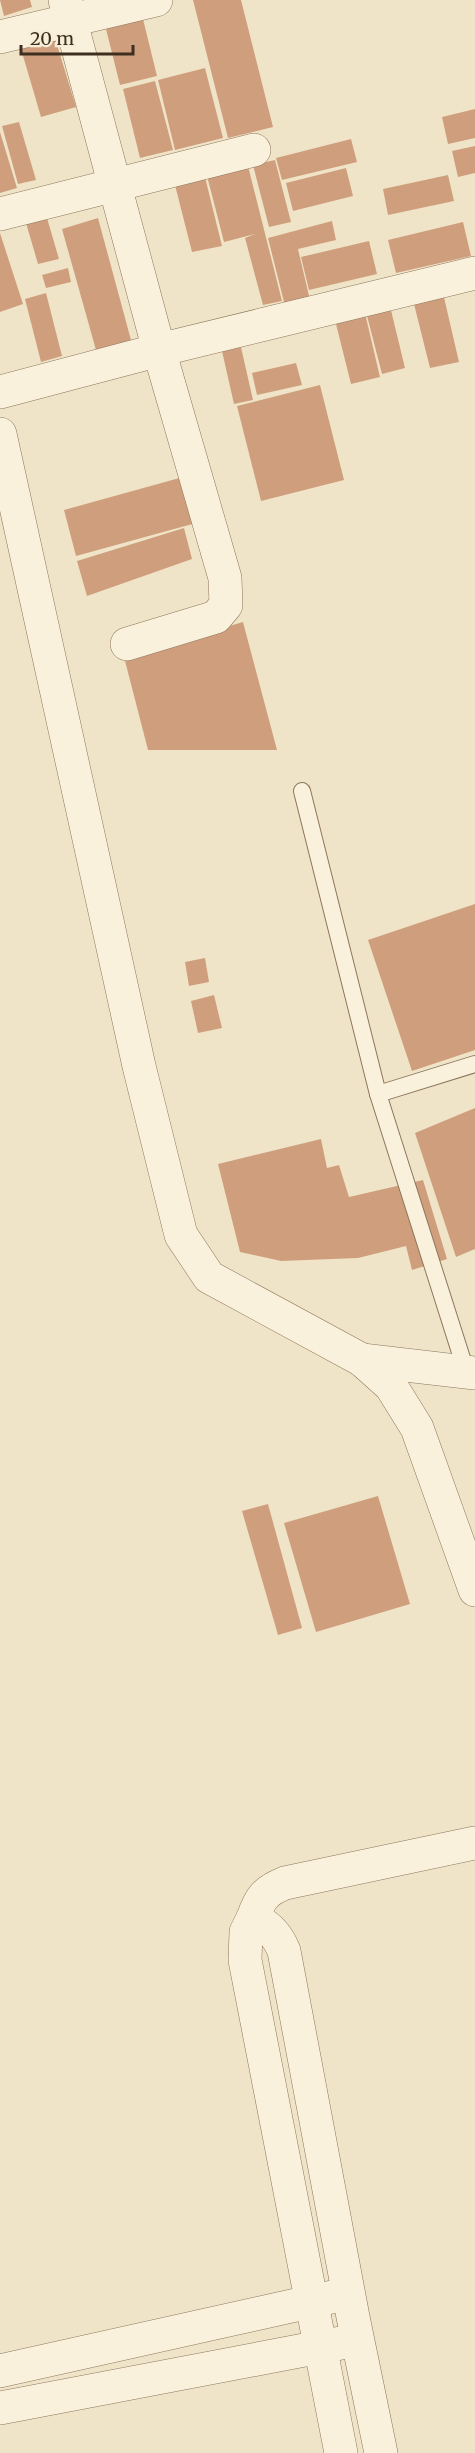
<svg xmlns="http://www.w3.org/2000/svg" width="475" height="2453" font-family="Merriweather,serif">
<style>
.building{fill:#cf9f7d}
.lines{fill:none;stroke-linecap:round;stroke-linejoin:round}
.service-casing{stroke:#8d765c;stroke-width:18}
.minor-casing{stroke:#8d765c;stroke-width:34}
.service{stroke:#faf1dc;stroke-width:16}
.minor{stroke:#faf1dc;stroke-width:33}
</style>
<rect width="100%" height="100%" fill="#f0e4c8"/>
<!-- building -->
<g class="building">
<polygon points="0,0 30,0 32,7 4,16"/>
<polygon points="193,0 241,0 273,127 228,138"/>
<polygon points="142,15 157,76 120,85 105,25"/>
<polygon points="55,38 76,107 41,117 21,49"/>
<polygon points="205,68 223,138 175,150 158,80"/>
<polygon points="155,81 173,150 140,158 123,89"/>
<polygon points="475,109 475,138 448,144 442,117"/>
<polygon points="19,122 36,180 18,184 2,126"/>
<polygon points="0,132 17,188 0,193"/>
<polygon points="351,139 357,162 282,180 276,158"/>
<polygon points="475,146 475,173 458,177 452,151"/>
<polygon points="275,160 291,222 269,227 253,165"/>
<polygon points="248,166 282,301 263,305 245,238 255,234 224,242 207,176"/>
<polygon points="346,168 353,196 293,211 286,183"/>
<polygon points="448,175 454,201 388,215 383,189"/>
<polygon points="205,177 222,246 192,252 175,185"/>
<polygon points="47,218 59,259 38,264 26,223"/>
<polygon points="98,218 131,340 96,350 62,229"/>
<polygon points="332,221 336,240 298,249 310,300 285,306 268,238"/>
<polygon points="463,222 471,256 396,273 388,240"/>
<polygon points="0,233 23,304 0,312"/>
<polygon points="369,241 377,274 309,290 301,257"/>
<polygon points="68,268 71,282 46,288 42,275"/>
<polygon points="46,293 62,356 41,362 25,299"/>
<polygon points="443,293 459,362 430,368 413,300"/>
<polygon points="389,302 405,368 382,374 365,308"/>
<polygon points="364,309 380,377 351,384 334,316"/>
<polygon points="238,334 253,400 234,404 219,338"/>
<polygon points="296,363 302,385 257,395 252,373"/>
<polygon points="320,385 344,480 261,501 237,406"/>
<polygon points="183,477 196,523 76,556 64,510"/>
<polygon points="184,528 192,559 87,596 77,561"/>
<polygon points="243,622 277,750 148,750 124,657"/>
<polygon points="475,904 475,1050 412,1071 368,940"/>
<polygon points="205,958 209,982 189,986 185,962"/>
<polygon points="214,995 222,1028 198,1033 191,1001"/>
<polygon points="475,1108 475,1249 456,1257 415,1133"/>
<polygon points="321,1139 327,1168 339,1165 349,1197 423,1180 447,1259 412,1270 406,1246 358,1258 281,1261 240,1252 218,1164"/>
<polygon points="378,1496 410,1604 316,1632 284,1523"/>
<polygon points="268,1504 302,1628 278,1635 242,1511"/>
</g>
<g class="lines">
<defs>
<g id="service">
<polyline points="302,791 378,1094 466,1371"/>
<polyline points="378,1094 475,1064"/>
</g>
<g id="minor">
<polyline points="65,0 159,350 225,578 226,605 216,617 127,644"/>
<polyline points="0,37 156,0"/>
<polyline points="0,214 254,150"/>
<polyline points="0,392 159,350 475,273"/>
<polyline points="0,434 139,1066 181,1235 209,1277 362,1360 391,1386 417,1428 475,1590"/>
<polyline points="362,1360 475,1373"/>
<path d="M 253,1918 C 260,1898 265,1891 285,1883 L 475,1843"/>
<polyline points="0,2371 332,2297"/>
<polyline points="0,2408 341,2343"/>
<path d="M 341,2453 L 245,1960 L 246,1932 L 253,1918 C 269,1927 277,1934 284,1951 L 353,2317 L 381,2453"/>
</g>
</defs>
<!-- service casing -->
<use href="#service" class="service-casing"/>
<!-- minor casing -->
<use href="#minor" class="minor-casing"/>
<!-- service -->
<use href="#service" class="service"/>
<!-- minor -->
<use href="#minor" class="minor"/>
</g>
<!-- scale -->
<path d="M21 45v9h112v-9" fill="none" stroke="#3d2e20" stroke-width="3"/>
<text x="30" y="45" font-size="18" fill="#3d2e20" stroke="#f7eed8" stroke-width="4.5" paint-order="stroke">20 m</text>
</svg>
